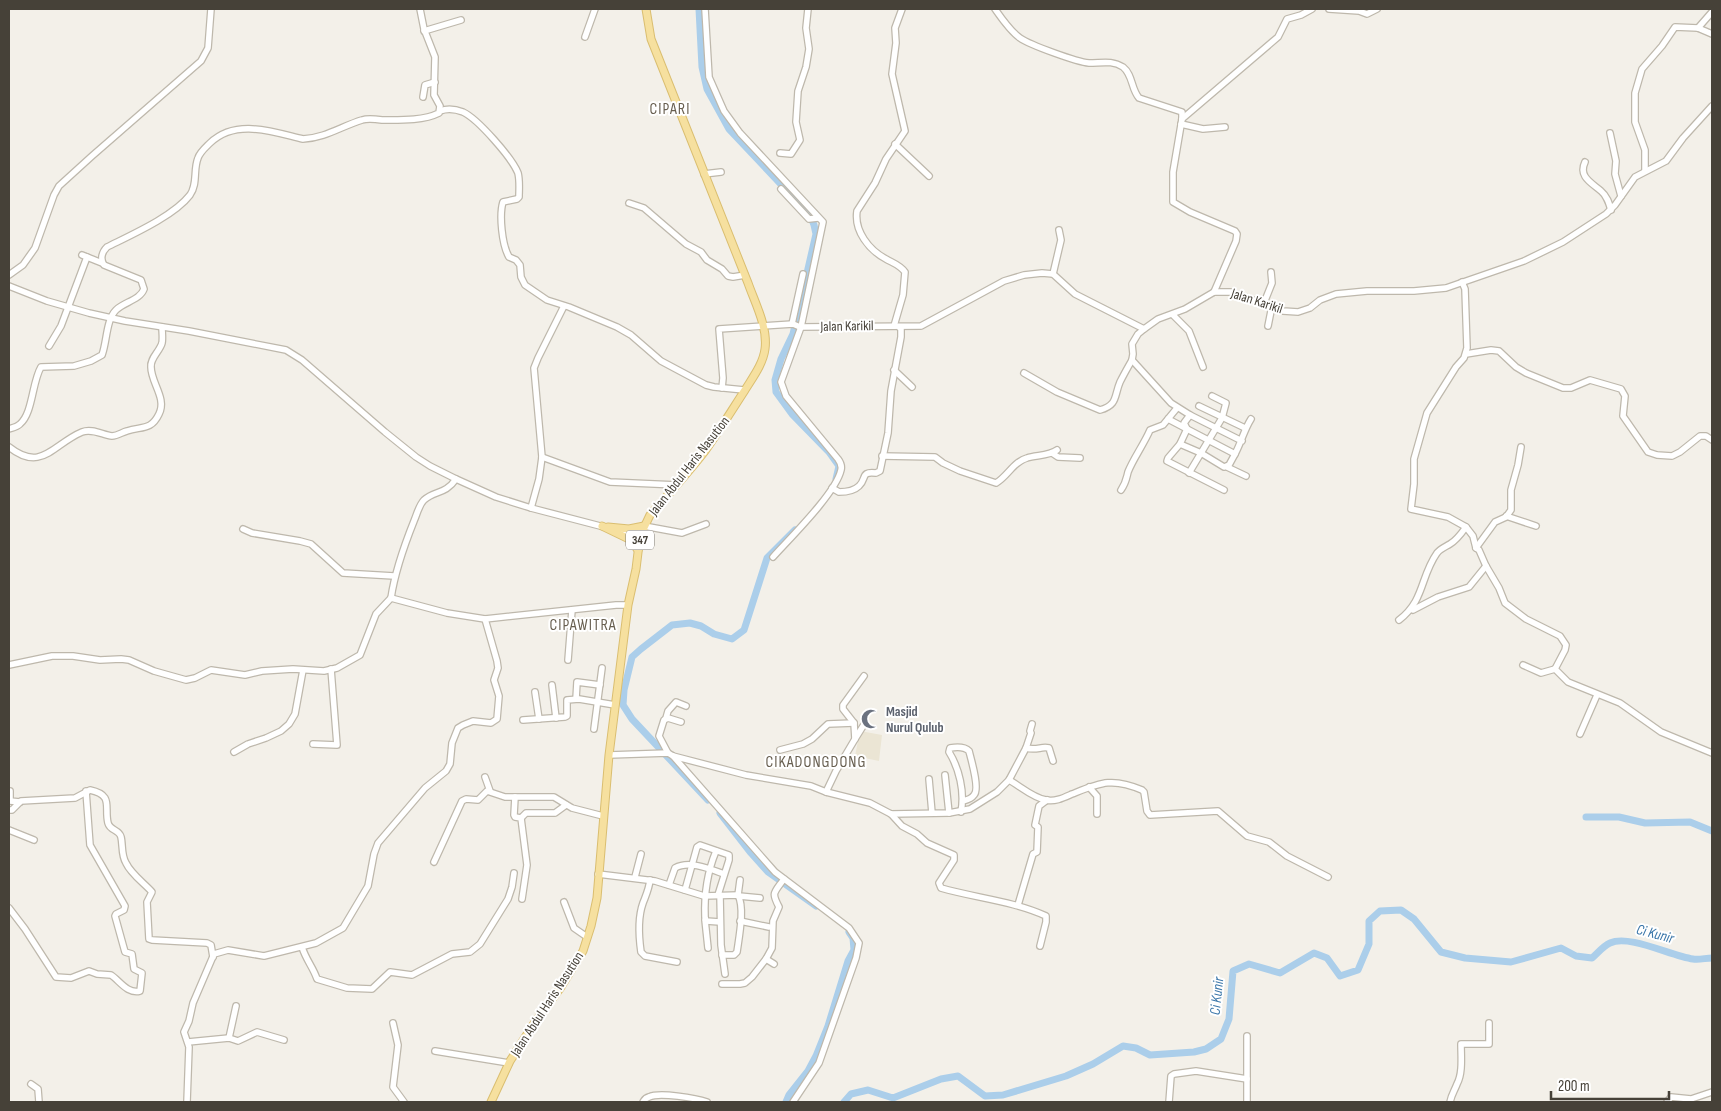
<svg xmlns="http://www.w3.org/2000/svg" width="1721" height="1111" font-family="'Sofia Sans Condensed',sans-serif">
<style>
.education{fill:#ebe5d4}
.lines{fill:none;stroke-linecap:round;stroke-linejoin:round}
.river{stroke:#abceea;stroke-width:7}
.minor-casing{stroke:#beb8ac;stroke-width:8}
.major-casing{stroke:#dabe70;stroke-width:9}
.minor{stroke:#fff;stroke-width:5.5}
.major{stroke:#f6e09f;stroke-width:7}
.labels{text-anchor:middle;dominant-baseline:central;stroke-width:4;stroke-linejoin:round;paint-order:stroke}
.shield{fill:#fff;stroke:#7e7a74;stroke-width:1}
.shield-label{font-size:12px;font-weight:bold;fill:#464138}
.street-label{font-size:14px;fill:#464138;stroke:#fff}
.worship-label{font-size:14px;font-weight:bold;fill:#5b616d;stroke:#fff;text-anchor:start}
.water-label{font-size:15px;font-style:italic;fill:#3a76a9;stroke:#fff}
.quarter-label{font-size:16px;letter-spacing:1px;fill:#685f50;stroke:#fff}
</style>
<rect width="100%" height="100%" fill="#f3f0e9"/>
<!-- education -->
<polygon class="education" points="860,731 882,735 879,761 855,756"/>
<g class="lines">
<!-- river -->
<g class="river">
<polyline points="699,9 702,67 707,89 729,129 810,215 814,225 816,234 793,334 781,359 775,380 776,392 792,414 829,452 839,466 836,479"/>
<polyline points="708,800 632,719 623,705 624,690 632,657 641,649 672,625 690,623 701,626 714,634 732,639 744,630 767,558 795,530"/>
<polyline points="720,813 751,853 768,872 816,906"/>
<polyline points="1586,817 1619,817 1645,823 1690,822 1712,831"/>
<polyline points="786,1102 789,1095 808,1071 816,1056 828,1026 848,961 854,950 853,938 849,932"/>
<path d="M 844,1102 L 851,1094 L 868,1090 L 893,1098 L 941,1079 L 958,1076 L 985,1096 L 1003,1095 L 1066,1076 L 1093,1064 L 1123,1046 L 1136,1048 L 1150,1055 L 1194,1052 L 1206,1049 L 1221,1039 L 1229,1019 L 1233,971 L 1249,964 L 1280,973 L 1314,953 L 1327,958 L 1340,976 L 1358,970 L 1369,944 L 1369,921 L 1380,911 L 1401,910 L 1414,919 L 1441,952 L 1465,958 L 1511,962 L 1561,948 L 1576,956 L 1592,958 C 1597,954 1603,946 1610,943 C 1629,934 1671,956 1693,959 C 1699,960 1706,958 1712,958"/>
</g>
<defs>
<g id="minor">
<path d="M 705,9 L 709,77 L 724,111 L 740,133 L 823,222 L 801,327 L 781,382 L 786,396 L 838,459 C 841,463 842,466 841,470 C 836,493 790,538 773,557"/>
<path d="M 995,9 C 1002,19 1010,31 1020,38 C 1030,45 1077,62 1089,63 C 1102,63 1112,60 1123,67 C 1133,75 1131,89 1139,98 L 1182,112 L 1182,119 L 1173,172 L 1173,202 L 1190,212 L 1235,231 L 1237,234 L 1236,241 L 1214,292"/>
<polyline points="1329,9 1359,11 1367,14 1377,9"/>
<polyline points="1698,28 1712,12"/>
<polyline points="424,31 461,20"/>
<polyline points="585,37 595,9"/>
<polyline points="423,97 425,85 435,82"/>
<path d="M 440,111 C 448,108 455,109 463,112 C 478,119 512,158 518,173 C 520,181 519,190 519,197 L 517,199 L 503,202 C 499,215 502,245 509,257 L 516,260 L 520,265 L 521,277 L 525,285 L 547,300 L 569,307 L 617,327 L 631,335 L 661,361 L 706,385 L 714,387 L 744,390"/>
<polyline points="1182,119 1278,37 1287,19 1301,15 1312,9"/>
<polyline points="1181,124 1203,129 1225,127"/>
<polyline points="1610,133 1616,161 1615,174 1621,196"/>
<polyline points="895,144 929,176"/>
<polyline points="780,153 791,154 800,140 796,122 798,91 806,67 809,49 806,28 808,9"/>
<path d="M 1585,162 C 1578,177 1592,183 1601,191 C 1607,196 1609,203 1611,210"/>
<polyline points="1645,171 1645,150 1635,122 1635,93 1642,69 1662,46 1675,27 1698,28 1712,34"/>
<polyline points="704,174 721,172"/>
<polyline points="781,189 809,219 818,218"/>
<polyline points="629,203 644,208 686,244 701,252 707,260 722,269 728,276 733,277 745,275"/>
<polyline points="82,255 102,263"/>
<polyline points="1053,274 1061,240 1059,230"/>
<polyline points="9,275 23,265 35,248 54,195 59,186 92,156 201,61 208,48 211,9"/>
<polyline points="1462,282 1465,289 1467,348 1464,358 1456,367 1427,413 1414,459 1414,484 1411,509 1448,517 1466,527 1473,536 1476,548 1479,550 1486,566 1499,588 1505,603 1526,619 1560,636 1566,645 1565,650 1555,669 1568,682 1620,703 1661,732 1712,753"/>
<polyline points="9,286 47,301 89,313 125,321 189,331 286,350 302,360 385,432 416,457 430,466 456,479 496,497 531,508 604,527"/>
<polyline points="1264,303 1272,283 1271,272"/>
<polyline points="1173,315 1189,331 1203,367"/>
<polyline points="792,324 803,274"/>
<path d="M 894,326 L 903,295 L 905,272 C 900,265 893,263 886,259 C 869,250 854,231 857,211 L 875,183 L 886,159 L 905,131 L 892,74 L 896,43 L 895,28 L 902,9"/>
<polyline points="1268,326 1272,306"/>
<polyline points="1144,329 1138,334 1132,344 1133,354 1132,360 1171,403 1190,415"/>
<polyline points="49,346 61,326 87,257"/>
<polyline points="1466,354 1491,350 1499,351 1516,367 1526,373 1563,388 1571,388 1590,380 1621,389 1625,396 1623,416 1648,452 1657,455 1672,456 1680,452 1700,436 1706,436 1712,440"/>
<polyline points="894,370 912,387"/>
<path d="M 1024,373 L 1057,392 L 1100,410 C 1118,405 1114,396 1120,382 C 1124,374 1128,367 1132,360"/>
<polyline points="722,388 723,378 719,329 793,324 800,327 921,326 1004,281 1024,275 1042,273 1053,274 1075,294 1144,329 1158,319 1185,309 1214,292 1231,292 1283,311 1298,312 1310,308 1320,300 1336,294 1367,291 1414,291 1446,288 1524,261 1563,242 1606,214 1615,205 1635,177 1666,161 1683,138 1712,106"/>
<polyline points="1199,406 1245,428"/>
<polyline points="1168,419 1187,429 1180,444 1168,458 1167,461 1224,490"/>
<path d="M 9,429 C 12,428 17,427 20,424 C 33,413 32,382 41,367 L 74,366 L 91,361 L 102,355 C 107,342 106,320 116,310 C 124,302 140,300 144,289 L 141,280 L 104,265 C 100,259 102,252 107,247 C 131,235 174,216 190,195 C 198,184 193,170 198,158 C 200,152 205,148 210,143 C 236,118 273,132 303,139 C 325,138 342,126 362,120 C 368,118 375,119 382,120 C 399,120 423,121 439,113 L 440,106 L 434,95 L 435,57 L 424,29 L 420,9"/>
<path d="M 1242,441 L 1190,415 L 1184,423 L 1187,429 L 1235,454 C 1241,443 1244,430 1251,419"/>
<polyline points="1180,444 1201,453 1224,467 1229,465 1235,454"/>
<path d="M 9,447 C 42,473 53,444 82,432 C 92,428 103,435 112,436 C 118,436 122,432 127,431 C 141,426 151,431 159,414 C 167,398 151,383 151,367 C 150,358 160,351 162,343 C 163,338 162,332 162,327"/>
<polyline points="1052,453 1058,457 1080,458"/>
<path d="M 882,456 L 935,457 L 943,463 L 960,471 L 996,483 C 1008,476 1013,462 1027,458 C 1036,455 1049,456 1057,450"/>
<polyline points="542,457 610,482 677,485"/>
<polyline points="1227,467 1246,476"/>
<polyline points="1189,473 1222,418 1226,403 1212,396"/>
<path d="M 832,488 L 839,492 C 846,492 854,491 859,486 C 867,479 860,471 876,473 L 880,471 L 888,433 L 891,391 L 901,337 L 901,329 L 899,327"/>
<path d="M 1121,490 C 1126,483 1126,480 1128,472 C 1133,459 1144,444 1150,430 L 1163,425 L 1177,408"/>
<polyline points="531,508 539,479 542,457 534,368 538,358 564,306"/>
<polyline points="1506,516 1536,526"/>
<polyline points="644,526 682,533 706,524"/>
<polyline points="243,529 252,533 300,541 311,544 343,573 394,576"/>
<polyline points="618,530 640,536"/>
<polyline points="1476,548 1495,522 1506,517 1511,510 1511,490 1518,465 1521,447"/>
<path d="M 391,598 C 395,571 404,546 414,521 C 417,514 419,505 424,500 C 435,490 445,495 456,479"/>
<polyline points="1413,610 1438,597 1469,587 1486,566"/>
<path d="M 1399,620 C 1425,600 1420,577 1437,553 C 1440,549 1445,547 1450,544 C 1457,540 1461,534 1466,527"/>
<polyline points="568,660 572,610"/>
<polyline points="9,665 52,656 73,656 100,660 121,659 129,660 154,671 186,680 195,678 211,670 245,675 262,671 293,669 324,671 337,668 360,655 376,614 391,598 447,613 485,619 616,605 628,605"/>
<polyline points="1523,665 1541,673 1555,669"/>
<polyline points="552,685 556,718"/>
<polyline points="535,692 539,719"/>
<polyline points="576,699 577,682 600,685"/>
<polyline points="666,718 668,711 676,702 686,706"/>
<polyline points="523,720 565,717 567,716 567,700 579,699 615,705"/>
<polyline points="594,729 602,668"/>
<polyline points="1580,734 1597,695"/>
<polyline points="855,739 865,723"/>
<polyline points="313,744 337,745 331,669"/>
<path d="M 1026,748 C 1037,751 1041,746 1049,748 L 1053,761"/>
<polyline points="780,750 803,744 812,739 828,724 854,723"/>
<polyline points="234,752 248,744 266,738 281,731 289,724 295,714 303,670"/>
<polyline points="668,753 659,736 664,720 668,718 681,722"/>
<polyline points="609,755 668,753 673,756 746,775 811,786 826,792 870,803 891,814 949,813 970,809 997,792 1009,780 1026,748 1031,733 1030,731 1032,724"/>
<polyline points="673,756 775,872 849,928 859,943 856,958 819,1063 793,1102"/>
<polyline points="945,775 949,813"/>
<polyline points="485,777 490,791"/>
<polyline points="929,779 932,813"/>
<path d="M 1009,780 C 1020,786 1033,798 1046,800 C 1055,802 1063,798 1072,794 C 1100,783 1112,777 1142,790 L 1144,792 L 1147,811 L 1150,815 L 1218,811 L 1247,836 L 1269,842 L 1287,856 L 1328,877"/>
<polyline points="1089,787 1097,796 1097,814"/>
<polyline points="10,791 10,801 20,802"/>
<polyline points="826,792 836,771 855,739 854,723 843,709 843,705 864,676"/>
<polyline points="515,797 514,815 515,817 521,818 527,865 522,899"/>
<path d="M 9,810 L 12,810 L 21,801 L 75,798 L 90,790 C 114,795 104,807 108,823 C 110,831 119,829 121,837 C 123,845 121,855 126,863 C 131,874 144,883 152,892 L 147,902 L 149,939 L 152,940 L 207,943 L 211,945 L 213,957"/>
<path d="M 961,812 C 965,792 959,768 949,752 L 950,748 C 956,747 964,746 969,751 C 971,759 980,789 974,795 C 972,798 967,800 963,801"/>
<path d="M 891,814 L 902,826 L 917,834 L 927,843 L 954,855 L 954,860 L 939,883 L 941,888 C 976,898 1013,901 1046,916 L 1046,922 L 1040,946"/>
<polyline points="521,818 526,813 555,813 566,805"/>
<polyline points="9,830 34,840"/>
<path d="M 716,851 C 707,873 704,893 705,917 L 706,921 L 720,922"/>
<polyline points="434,862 462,801 466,799 478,800 487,791 505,797 554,797 572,808 603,816"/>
<path d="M 598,874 L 655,881 L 704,896 L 738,895 C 745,908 739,937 737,952 L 734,955 L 722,955"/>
<polyline points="635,877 641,854"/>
<path d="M 650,880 C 649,889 646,895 643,903 C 638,917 639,938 641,952 L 645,956 L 677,962"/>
<path d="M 669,885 L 675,868 C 689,860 710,869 724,874"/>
<polyline points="685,890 697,847 700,845 729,855 729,860 718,895"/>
<polyline points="720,895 721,945 725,974"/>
<polyline points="738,895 740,880"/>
<polyline points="739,896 760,898"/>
<polyline points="564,902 574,928 587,937"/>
<polyline points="1018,905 1033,854 1037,852 1038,827 1035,825 1039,806 1047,800"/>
<path d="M 9,908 L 25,929 L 56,977 L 71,978 L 89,971 L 97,974 L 111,975 C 120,981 127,994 140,991 L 142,973 L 134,969 L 132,954 L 125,952 L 115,916 L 116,914 L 124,910 L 125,906 L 90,845 L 86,791"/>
<polyline points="705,920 708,948"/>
<polyline points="740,921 769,927"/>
<path d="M 302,947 C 306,960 313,967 317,979 L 347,988 L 372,989 L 390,972 L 412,975 L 452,954 L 470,952 L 480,944 L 508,899 L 512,887 L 514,873"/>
<polyline points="766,959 774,964"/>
<path d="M 722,984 L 740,984 L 745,983 L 752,977 L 766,959 L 772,948 L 773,921 L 779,907 C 771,892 774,893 784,879"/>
<polyline points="393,1023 398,1045 393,1087 404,1102"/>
<polyline points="229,1038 236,1006"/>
<polyline points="188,1042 229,1038 238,1041 257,1032 284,1040"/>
<polyline points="435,1051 509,1063"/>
<polyline points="31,1084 38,1089 39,1102"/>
<polyline points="187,1102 189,1047 184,1032 189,1021 193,1003 214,954 228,950 264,956 316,943 343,928 368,886 374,854 378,843 425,788 446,771 450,764 452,743 458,728 463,725 473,721 491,723 497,719 499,696 494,680 498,668 497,661 485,619"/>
<path d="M 643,1102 C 645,1099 645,1098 649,1097 C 659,1092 696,1098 707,1102"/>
<polyline points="1169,1102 1171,1076 1174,1074 1196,1071 1247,1079"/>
<polyline points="1247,1102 1247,1036"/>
<path d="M 1450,1102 C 1452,1093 1454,1092 1457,1084 C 1463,1073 1461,1056 1461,1044 L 1489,1044 L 1489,1023"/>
<polyline points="1667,1102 1671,1097 1691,1099 1712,1092"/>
</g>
<g id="major">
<polyline points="602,526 629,539 638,550"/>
<polyline points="608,527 629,529 644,526"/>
<path d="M 491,1102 L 510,1061 L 533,1025 L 561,987 L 583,951 L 591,926 L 597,898 L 609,755 L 628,605 L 636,569 L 640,536 L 650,515 C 669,494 688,473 705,451 C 719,431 732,410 745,390 C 753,377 763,364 765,349 C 768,327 755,303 748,283 L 651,39 L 646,9"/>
</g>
</defs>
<!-- minor casing -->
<use href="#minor" class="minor-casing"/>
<!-- major casing -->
<use href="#major" class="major-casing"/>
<!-- minor -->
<use href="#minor" class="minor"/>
<!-- major -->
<use href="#major" class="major"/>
</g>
<!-- icons -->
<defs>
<symbol id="mosque-bare" viewBox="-9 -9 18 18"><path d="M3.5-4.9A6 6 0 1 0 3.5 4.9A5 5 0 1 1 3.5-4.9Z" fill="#6b7280" stroke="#fff" stroke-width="2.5" paint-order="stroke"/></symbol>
</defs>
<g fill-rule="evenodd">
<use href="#mosque-bare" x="857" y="705" width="28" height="28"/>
</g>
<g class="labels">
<!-- shield labels -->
<rect class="shield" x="626" y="530.5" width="28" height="19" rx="4"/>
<g class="shield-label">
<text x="640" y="540">347</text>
</g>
<!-- street labels -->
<g class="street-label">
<text transform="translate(1257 301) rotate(18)">Jalan Karikil</text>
<text transform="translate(847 326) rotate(-1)">Jalan Karikil</text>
<text transform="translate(689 466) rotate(-52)">Jalan Abdul Haris Nasution</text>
<text transform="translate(547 1004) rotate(-57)">Jalan Abdul Haris Nasution</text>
</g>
<!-- worship labels -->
<g class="worship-label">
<text x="886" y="711">Masjid<tspan x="886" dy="16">Nurul Qulub</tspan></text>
</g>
<!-- water labels -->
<g class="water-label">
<text transform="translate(1655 934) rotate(15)">Ci Kunir</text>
<text transform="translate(1217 996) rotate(-84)">Ci Kunir</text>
</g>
<!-- quarter labels -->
<g class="quarter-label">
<text x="670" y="109">CIPARI</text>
<text x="583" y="625">CIPAWITRA</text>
<text x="816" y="762">CIKADONGDONG</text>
</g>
</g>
<!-- border -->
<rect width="1721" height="1111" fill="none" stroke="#464138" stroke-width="20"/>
<!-- scale -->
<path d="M1551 1091v8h118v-8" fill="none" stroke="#464138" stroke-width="2.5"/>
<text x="1558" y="1091" font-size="15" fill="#464138" stroke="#ffffff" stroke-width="4" paint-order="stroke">200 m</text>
</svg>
